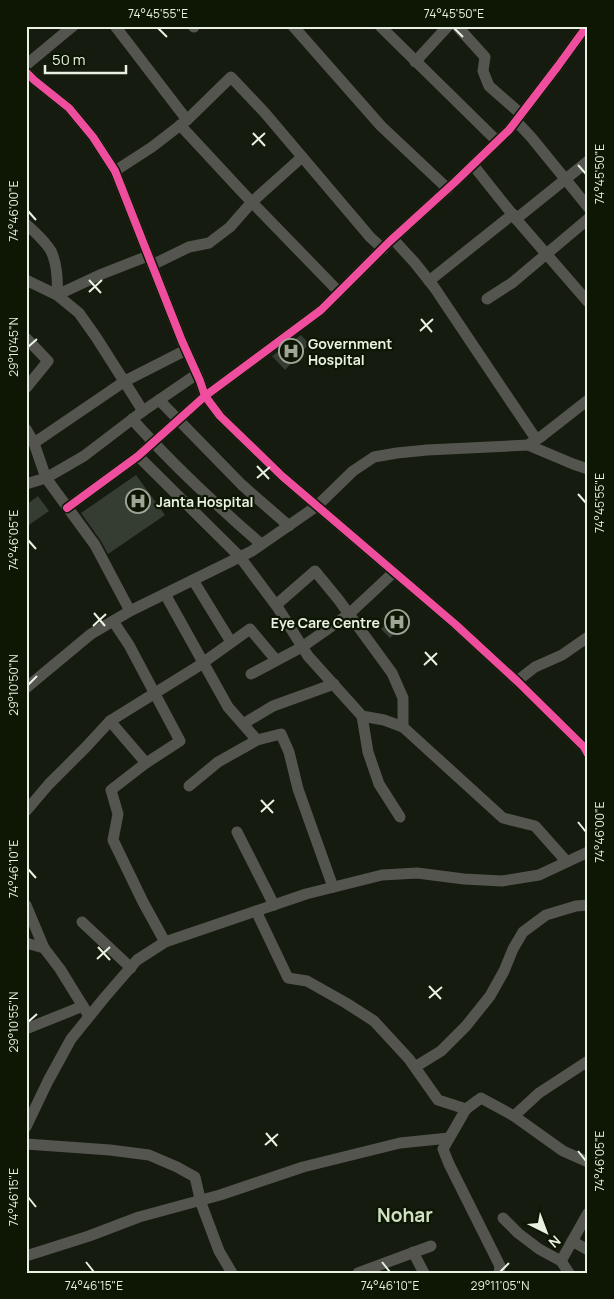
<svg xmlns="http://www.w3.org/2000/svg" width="614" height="1299" font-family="Manrope,sans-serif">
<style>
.building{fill:#353c32}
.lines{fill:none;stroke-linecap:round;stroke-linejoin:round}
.minor{stroke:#54554f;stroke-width:11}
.cycleway-casing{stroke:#0d1703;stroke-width:11}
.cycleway{stroke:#ef4d9e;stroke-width:8}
.ticks{fill:none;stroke:#e9f1e2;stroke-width:2}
.labels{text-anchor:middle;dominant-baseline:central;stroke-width:4.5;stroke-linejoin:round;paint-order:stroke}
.poi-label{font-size:14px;font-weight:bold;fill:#e9f1e2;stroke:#0d1703;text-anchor:start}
.district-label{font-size:19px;font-weight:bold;fill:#d0e0c2;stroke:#0d1703}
.neatline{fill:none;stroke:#e9f1e2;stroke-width:2}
.ticks-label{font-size:12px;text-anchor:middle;fill:#e9f1e2}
</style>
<rect width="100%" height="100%" fill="#151b0e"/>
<!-- building -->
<g class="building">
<polygon points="301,335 309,344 285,370 272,356"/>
<polygon points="136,475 165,515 108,554 101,541 81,513"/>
<polygon points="38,496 49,511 26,527 26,505"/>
<polygon points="401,611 409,620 390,638 381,629"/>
</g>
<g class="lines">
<!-- minor -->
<g class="minor">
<polyline points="115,26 187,120"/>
<polyline points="193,26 194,27"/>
<polyline points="293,26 381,126 448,189"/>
<polyline points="380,26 497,141"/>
<polyline points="457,26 485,57 483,71 489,86 521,114"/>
<polyline points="415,62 448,26"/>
<polyline points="26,65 73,26"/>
<polyline points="26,72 34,80 69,108 93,137 115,171 182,341 200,381 205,396 220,416 282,476 455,624 517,681 584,747 588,754"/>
<polyline points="516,121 531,137 588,207"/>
<polyline points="180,125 244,194 339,292"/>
<polyline points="473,165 516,219 588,302"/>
<polyline points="115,171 152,147 187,120 231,77 265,113 370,237 383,249"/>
<polyline points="516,219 588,161"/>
<path d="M 26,224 C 35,232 45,241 51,251 C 57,263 58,282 57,295 L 102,274 L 148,256"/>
<polyline points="393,239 415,263 434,287 536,439"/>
<polyline points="152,265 189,247 209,243 230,227 252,202 302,157"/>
<polyline points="26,280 57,295 79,313 96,337 143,411"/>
<polyline points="429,281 513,214"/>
<polyline points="487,299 512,283 588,219"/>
<polyline points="26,338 48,361 26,388"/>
<polyline points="159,400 242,485 289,526"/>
<path d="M 132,419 C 172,464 216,505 261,544"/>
<polyline points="26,429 34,443 46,478 95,545 130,611"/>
<polyline points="34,443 125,381 186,350"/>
<polyline points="528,445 573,464 588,469"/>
<polyline points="138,456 240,557 278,608 308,656 362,716 384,720 403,727 503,818 535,826 567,862"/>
<polyline points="26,484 46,478 84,456 143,411 197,374"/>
<polyline points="67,508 138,456 205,396 321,310 389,242 455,182 509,130 558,66 587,26"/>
<polyline points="193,580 231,642"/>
<polyline points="165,594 228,707 257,740"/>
<polyline points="276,605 315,571 338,599 392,673 403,698 403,727"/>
<polyline points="113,621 129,645 180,741 146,763 111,790 118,814 113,840 143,902 165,942"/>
<polyline points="251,674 302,647 349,614 394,572"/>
<polyline points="517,681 535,667 562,655 588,637"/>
<polyline points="26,688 91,634 130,611 252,551 317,506 353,471 374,457 397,453 427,450 528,445 542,436 588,400"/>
<polyline points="362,716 368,752 379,784 400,817"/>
<polyline points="110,721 146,763"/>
<polyline points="243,724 273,706 334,684"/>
<polyline points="189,786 218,762 257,740 281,734 289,752 298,789 333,887"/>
<polyline points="26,811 49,784 86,747 110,721 197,667 250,629 276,660"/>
<polyline points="237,832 274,905"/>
<polyline points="26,905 44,948 60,969 89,1016"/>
<polyline points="256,911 288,978 307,981 346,1003 374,1021 409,1059 438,1100 466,1109 481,1098 514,1116 563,1151 588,1162"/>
<polyline points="82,922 131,968"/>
<polyline points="26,943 44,948"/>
<polyline points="26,1029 83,1006"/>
<polyline points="415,1067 441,1051 466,1026 490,996 504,971 513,949 523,932 546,915 576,906 588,905"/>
<polyline points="466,1109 443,1149 449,1164 500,1266 499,1273"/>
<polyline points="514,1116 539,1093 588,1061"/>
<polyline points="26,1127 48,1081 71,1039 105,997 137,960 165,942 306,894 382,875 417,873 464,879 502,881 539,875 588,852"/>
<polyline points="26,1144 110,1150 149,1155 177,1167 195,1177 201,1203 219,1251 232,1273"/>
<polyline points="503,1218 518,1233 539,1249 561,1261 569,1273"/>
<polyline points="572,1241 588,1250"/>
<polyline points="413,1252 424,1273"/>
<polyline points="26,1256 89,1236 139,1217 220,1195 303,1167 400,1143 449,1138"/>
<polyline points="561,1261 588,1213"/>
<polyline points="358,1273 431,1246"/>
</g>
<defs>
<g id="cycleway">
<polyline points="26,72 34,80 69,108 93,137 115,171 182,341 200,381 205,396 220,416 282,476 455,624 517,681 584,747 588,754"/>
<polyline points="67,508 138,456 205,396 321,310 389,242 455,182 509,130 558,66 587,26"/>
</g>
</defs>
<!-- cycleway casing -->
<use href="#cycleway" class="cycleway-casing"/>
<!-- cycleway -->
<use href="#cycleway" class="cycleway"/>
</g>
<!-- ticks -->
<path class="ticks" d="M 158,28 L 167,37M 454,28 L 463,37M 253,133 L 265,146M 252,145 L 265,133M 578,165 L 586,174M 28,211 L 36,220M 89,280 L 101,293M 89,292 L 102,280M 421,319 L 432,332M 420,331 L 433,319M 28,347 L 37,339M 257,466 L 269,479M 257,478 L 270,467M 578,494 L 586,503M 28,540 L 36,549M 94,613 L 105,626M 93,626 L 106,614M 425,652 L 437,665M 424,665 L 437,653M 28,685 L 37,676M 261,800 L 273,813M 261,812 L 274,800M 578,822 L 586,832M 28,869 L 36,878M 98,947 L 110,960M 97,959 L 110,947M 429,986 L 441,999M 429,998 L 442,987M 28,1022 L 37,1014M 266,1133 L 277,1146M 265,1145 L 278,1134M 578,1151 L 586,1161M 28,1197 L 36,1207M 86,1262 L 94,1272M 382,1262 L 390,1272M 500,1272 L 509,1263"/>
<!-- icons -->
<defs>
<symbol id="hospital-ring" viewBox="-11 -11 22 22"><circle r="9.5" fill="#0d1703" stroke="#9fa698" stroke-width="1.5"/><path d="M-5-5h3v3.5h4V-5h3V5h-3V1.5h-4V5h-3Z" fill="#9fa698"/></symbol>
</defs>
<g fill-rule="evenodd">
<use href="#hospital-ring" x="277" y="337" width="28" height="28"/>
<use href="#hospital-ring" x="124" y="487" width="28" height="28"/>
<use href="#hospital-ring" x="383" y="608" width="28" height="28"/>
</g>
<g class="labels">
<!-- poi labels -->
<g class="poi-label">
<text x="308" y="343">Government<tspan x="308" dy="16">Hospital</tspan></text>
<text x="156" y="501">Janta Hospital</text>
<text x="380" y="622" text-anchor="end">Eye Care Centre</text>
</g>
<!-- district labels -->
<g class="district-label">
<text x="405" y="1215">Nohar</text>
</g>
</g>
<!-- border -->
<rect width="614" height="1299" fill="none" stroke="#0d1703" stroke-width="55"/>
<!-- north arrow -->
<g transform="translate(546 1232) rotate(138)" stroke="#0d1703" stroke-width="4" paint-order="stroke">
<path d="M0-4L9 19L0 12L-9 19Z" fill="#e9f1e2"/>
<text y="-8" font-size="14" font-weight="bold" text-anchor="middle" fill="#e9f1e2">N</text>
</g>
<!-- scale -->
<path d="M45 65v8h81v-8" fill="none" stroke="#e9f1e2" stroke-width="2.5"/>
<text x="52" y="65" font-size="15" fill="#e9f1e2" stroke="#0d1703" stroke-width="4" paint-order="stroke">50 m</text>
<rect x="28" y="28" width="558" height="1244" class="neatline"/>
<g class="ticks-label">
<text x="158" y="18">74°45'55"E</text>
<text x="454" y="18">74°45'50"E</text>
<text transform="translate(600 174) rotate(-90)" y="4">74°45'50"E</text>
<text transform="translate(14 211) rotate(-90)" y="4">74°46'00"E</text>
<text transform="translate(14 347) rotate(-90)" y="4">29°10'45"N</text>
<text transform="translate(600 503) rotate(-90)" y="4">74°45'55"E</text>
<text transform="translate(14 540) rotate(-90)" y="4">74°46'05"E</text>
<text transform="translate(14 685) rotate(-90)" y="4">29°10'50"N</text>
<text transform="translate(600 832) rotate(-90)" y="4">74°46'00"E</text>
<text transform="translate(14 869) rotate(-90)" y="4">74°46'10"E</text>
<text transform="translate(14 1022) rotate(-90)" y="4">29°10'55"N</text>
<text transform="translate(600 1161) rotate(-90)" y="4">74°46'05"E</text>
<text transform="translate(14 1197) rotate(-90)" y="4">74°46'15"E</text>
<text x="94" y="1290">74°46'15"E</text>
<text x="390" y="1290">74°46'10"E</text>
<text x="500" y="1290">29°11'05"N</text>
</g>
</svg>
